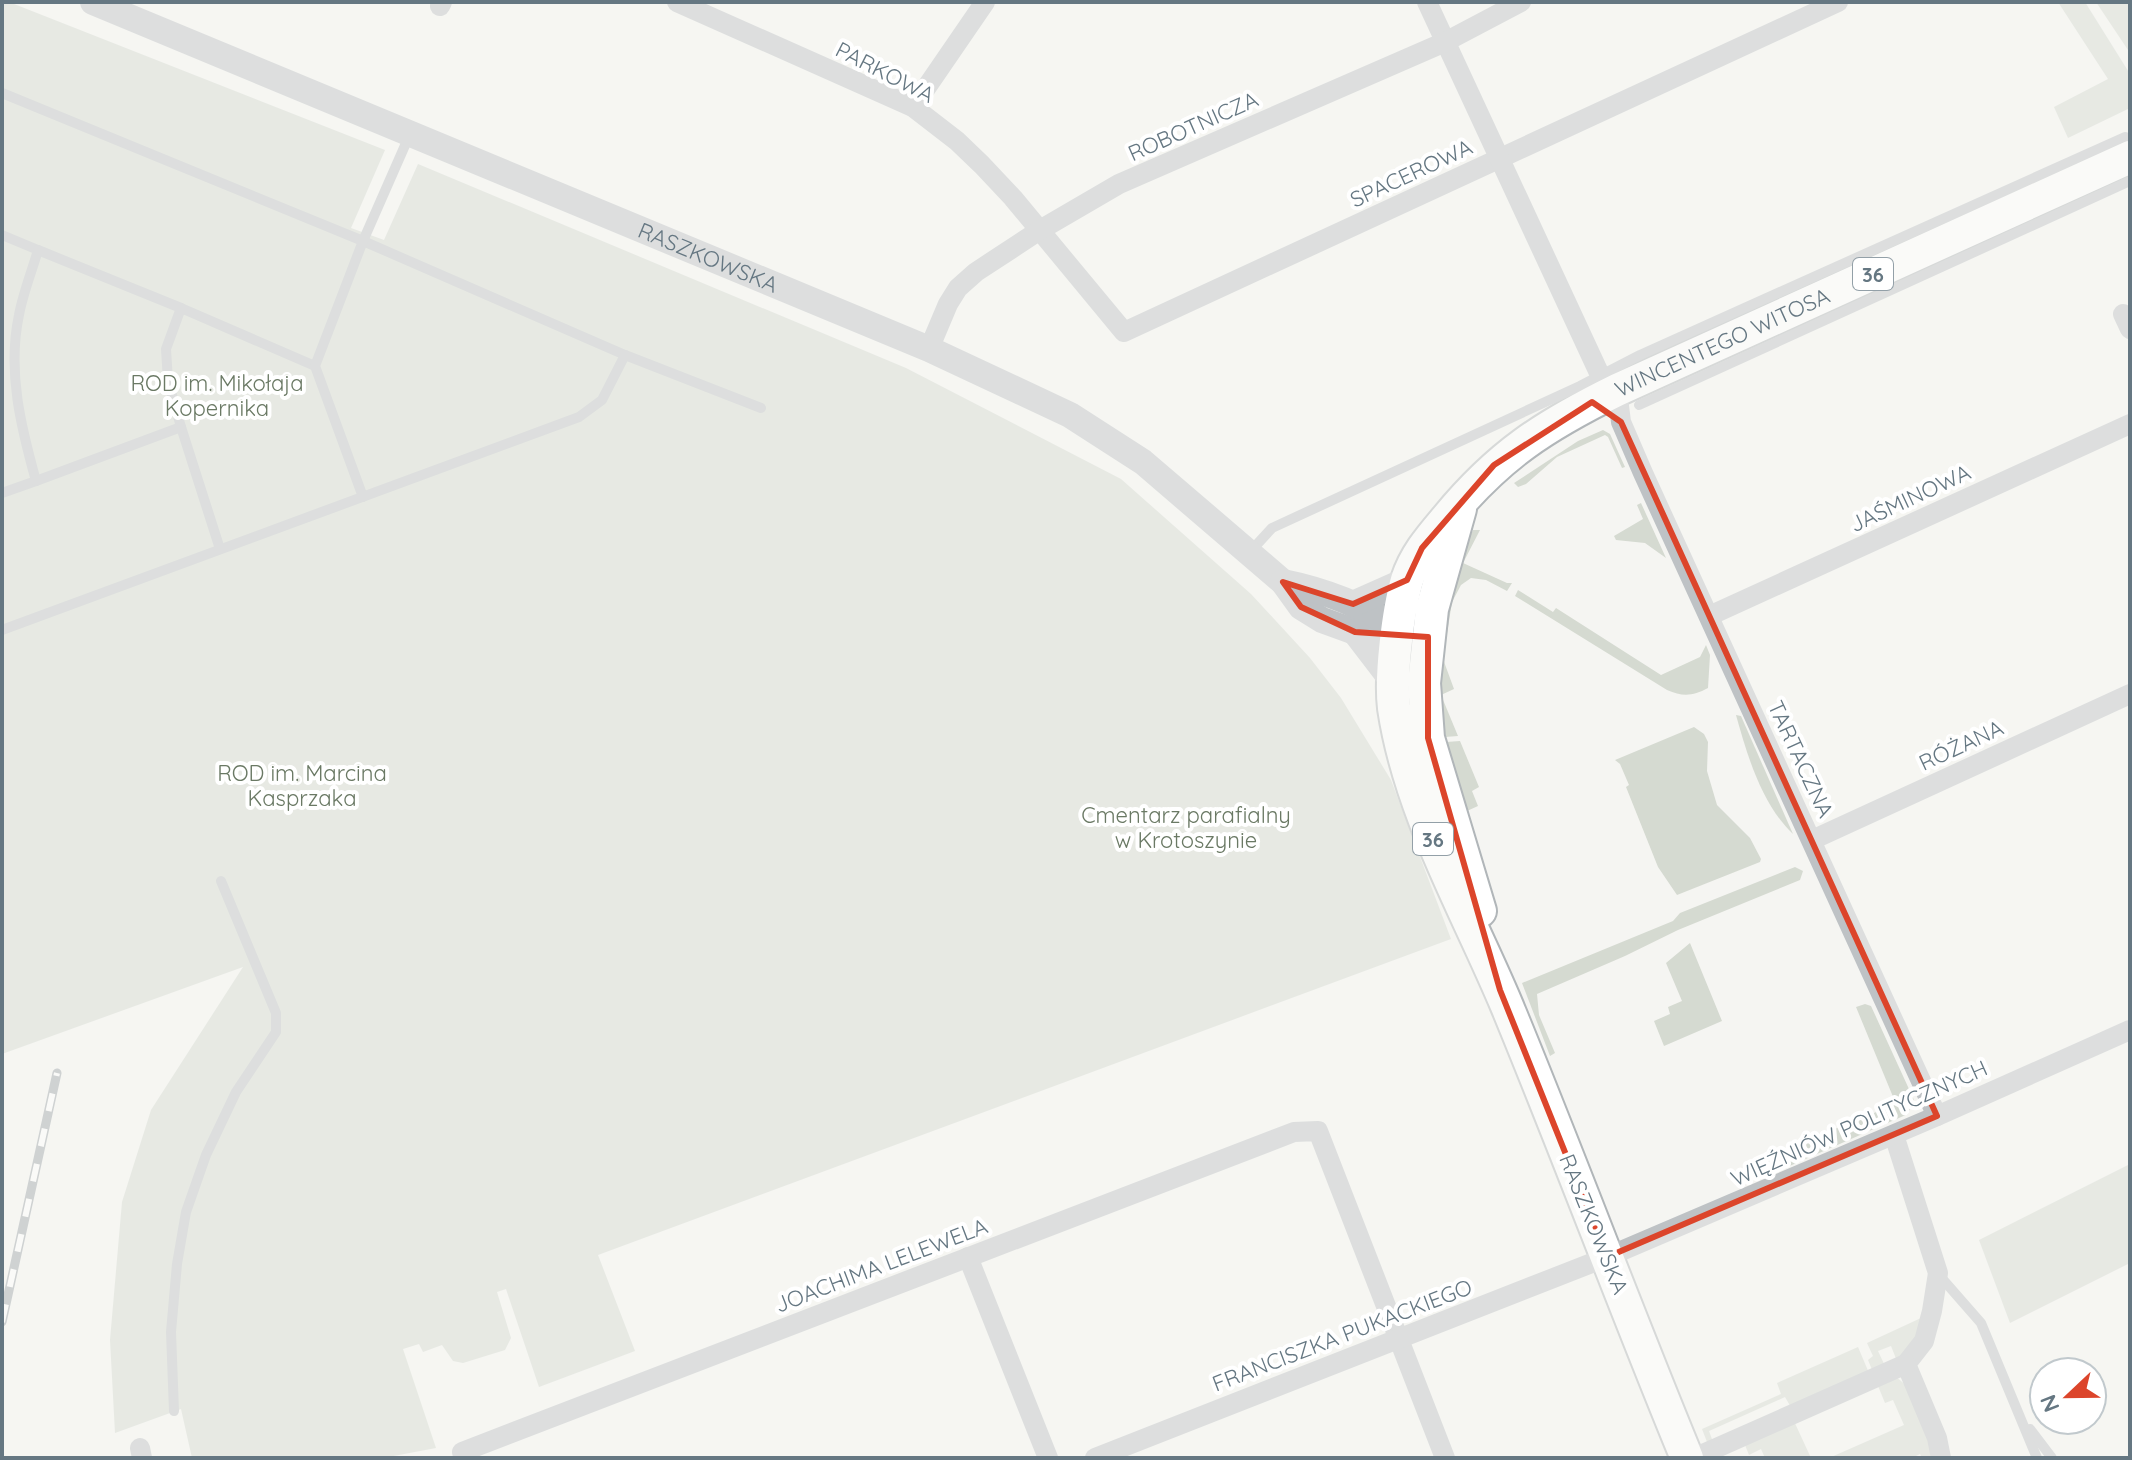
<svg xmlns="http://www.w3.org/2000/svg" width="2132" height="1460" font-family="Quicksand,sans-serif">
<style>
.green{fill:#d5dad1}
.lines{fill:none;stroke-linecap:round;stroke-linejoin:round}
.primary-casing{stroke:#b1b6b9;stroke-width:36}
.service{stroke:#bec2c5;stroke-width:10}
.minor{stroke:#bec2c5;stroke-width:20}
.tertiary{stroke:#bec2c5;stroke-width:26}
.primary{stroke:#fff;stroke-width:32}
.rail-casing{stroke:#9fa6ab;stroke-width:9}
.rail{stroke:#fff;stroke-width:6;stroke-dasharray:18;stroke-linecap:butt}
.marked{fill:none;stroke:#dc452b;stroke-width:6;stroke-linejoin:round}
.labels{text-anchor:middle;dominant-baseline:central;stroke-width:8;stroke-linejoin:round;paint-order:stroke}
.shield{fill:#fff;stroke:#93a0a8;stroke-width:2}
.shield-label{font-size:20px;font-weight:bold;fill:#657782}
.street-label{font-size:22px;fill:#657782;stroke:#fff}
.park-label{font-size:22px;fill:#6a7964;stroke:#fff}
</style>
<rect width="100%" height="100%" fill="#f5f5f2"/>
<!-- green -->
<g class="green">
<polygon points="2,2 9,2 385,150 351,228 384,240 418,164 906,368 1121,479 1251,594 1310,658 1341,698 1391,780 1451,939 598,1255 635,1351 539,1387 506,1289 497,1292 511,1338 505,1350 463,1363 453,1361 442,1345 423,1352 419,1344 403,1349 436,1448 383,1458 192,1458 181,1409 115,1433 110,1340 122,1202 151,1110 243,967 2,1054"/>
<polygon points="2058,2 2085,2 2130,74 2130,108 2068,138 2054,107 2108,79"/>
<polygon points="2097,2 2130,2 2130,53 2096,2"/>
<polygon points="1603,430 1610,434 1625,467 1622,468 1608,437 1605,435 1557,457 1526,484 1518,487 1514,483 1578,441"/>
<polygon points="1641,503 1666,558 1645,543 1616,540 1614,536 1643,519 1637,505"/>
<path d="M 1473,530 L 1480,530 L 1463,563 L 1507,583 L 1512,583 L 1507,591 L 1486,580 L 1471,578 L 1461,585 L 1452,602 L 1443,659 L 1454,689 L 1441,695 L 1458,736 L 1445,737 C 1434,670 1440,591 1473,530 Z"/>
<path d="M 1518,590 L 1553,612 L 1556,608 L 1661,675 L 1700,657 L 1706,645 L 1710,655 L 1708,688 C 1693,696 1683,697 1667,690 L 1515,596 Z"/>
<path d="M 1736,715 L 1741,716 L 1793,834 C 1762,805 1747,755 1736,715 Z"/>
<polygon points="1694,727 1704,734 1708,742 1707,771 1717,805 1750,838 1761,859 1760,862 1677,895 1658,867 1626,787 1629,785 1620,764 1615,760"/>
<polygon points="1460,741 1479,787 1472,791 1478,806 1467,811 1446,742"/>
<polygon points="1795,867 1803,871 1800,880 1678,930 1625,956 1537,994 1539,1015 1555,1053 1550,1056 1522,983 1673,921 1680,913"/>
<polygon points="1690,943 1722,1021 1664,1046 1654,1021 1670,1014 1668,1007 1682,1001 1666,963"/>
<polygon points="1865,1004 1871,1006 1914,1100 1908,1114 1785,1168 1778,1152 1896,1104 1856,1007"/>
<polygon points="2130,1164 2130,1263 2010,1323 1979,1240"/>
<polygon points="1921,1318 1919,1332 1897,1361 1891,1346 1878,1351 1885,1366 1873,1372 1868,1360 1873,1356 1867,1343"/>
<polygon points="1858,1347 1869,1373 1792,1409 1785,1397 1709,1431 1713,1442 1707,1442 1702,1429 1781,1394 1777,1383"/>
<path d="M 1895,1377 C 1917,1387 1928,1436 1933,1458 L 1922,1458 L 1920,1454 L 1912,1458 L 1829,1458 L 1904,1425 L 1893,1400 L 1885,1403 L 1876,1381 Z"/>
<polygon points="1793,1419 1811,1458 1765,1458 1761,1449 1749,1455 1745,1445"/>
</g>
<g class="lines">
<defs>
<g id="primary">
<polyline points="1460,509 1432,609 1424,683 1428,738 1480,911"/>
<path id="s2" d="M 1687,1458 C 1625,1308 1569,1156 1507,1006 C 1466,908 1410,814 1394,708 C 1390,676 1398,611 1407,580 C 1415,555 1431,537 1447,518 C 1499,455 1544,426 1617,390 L 2130,157"/>
</g>
</defs>
<!-- primary casing -->
<use href="#primary" class="primary-casing"/>
<!-- service -->
<g class="service">
<polyline points="2,93 363,241 625,355 761,408"/>
<path d="M 2,235 L 38,250 C 32,271 23,293 19,315 C 7,371 21,427 36,481 L 2,493"/>
<polyline points="181,308 315,366"/>
<polyline points="1639,405 2130,181"/>
<polyline points="181,427 220,549"/>
<polyline points="36,481 181,427 168,381 166,349 181,308 38,250"/>
<polyline points="363,497 315,366 363,241 410,134"/>
<polyline points="1249,553 1272,528 1580,386 1640,355 2125,137 2130,139"/>
<polyline points="2,630 579,417 602,400 625,355"/>
<polyline points="1939,1275 1981,1323 2037,1458"/>
<polyline points="174,1411 171,1332 177,1264 186,1212 206,1155 236,1092 276,1032 276,1013 221,881"/>
<polyline points="2030,1429 2052,1458"/>
</g>
<!-- minor -->
<g class="minor">
<polyline points="677,2 913,107 957,141 982,165 1013,198 1124,332 1838,2"/>
<polyline points="1427,2 1600,375"/>
<polyline points="440,6 442,2"/>
<polyline points="913,107 985,2"/>
<polyline points="2123,314 2130,329"/>
<polyline points="929,349 948,304 958,288 976,272 1040,230 1119,184 1445,42 1521,2"/>
<polyline points="1617,390 1621,422 1643,473 1937,1116"/>
<polyline points="1709,616 2130,424"/>
<polyline points="1812,840 2130,694"/>
<polyline points="1894,1135 1938,1273 1932,1311 1924,1341 1906,1364 1937,1438 1941,1458"/>
<polyline points="968,1257 1048,1458"/>
<polyline points="140,1448 142,1458"/>
<polyline points="464,1458 462,1452 1294,1132 1318,1131 1445,1458"/>
<polyline points="1095,1458 1607,1257 1937,1116 2130,1030"/>
<polyline points="1694,1458 1906,1364"/>
</g>
<!-- tertiary -->
<g class="tertiary">
<path id="s1" d="M 93,2 L 929,349 L 1070,415 L 1143,462 L 1283,582 L 1301,607 L 1322,620 L 1355,632 L 1399,631 L 1416,634"/>
<path d="M 1283,582 C 1323,590 1367,606 1399,631"/>
<polyline points="1353,604 1407,580"/>
<polyline points="1355,632 1391,679"/>
</g>
<!-- primary -->
<use href="#primary" class="primary"/>
<defs>
<polyline id="rail" points="2,1322 57,1073"/>
</defs>
<!-- rail casing -->
<use href="#rail" class="rail-casing"/>
<!-- rail -->
<use href="#rail" class="rail"/>
</g>
<!-- marked area -->
<path d="M0 0H2132V1460H0ZM 1592,402 L 1621,422 L 1937,1116 L 1607,1257 L 1500,990 L 1428,738 L 1428,637 L 1355,632 L 1301,607 L 1283,582 L 1353,604 L 1407,580 L 1422,548 L 1494,465 Z" fill="#f5f5f2" fill-opacity=".55" fill-rule="evenodd"/>
<path class="marked" d="M 1592,402 L 1621,422 L 1937,1116 L 1607,1257 L 1500,990 L 1428,738 L 1428,637 L 1355,632 L 1301,607 L 1283,582 L 1353,604 L 1407,580 L 1422,548 L 1494,465 Z"/>
<g class="labels">
<!-- shield labels -->
<g class="shield">
<rect x="1853" y="258" width="40" height="32" rx="6"/>
<rect x="1413" y="823" width="40" height="32" rx="6"/>
</g>
<g class="shield-label">
<text x="1873" y="274">36</text>
<text x="1433" y="839">36</text>
</g>
<!-- street labels -->
<g class="street-label">
<text transform="translate(885 72) rotate(27)">PARKOWA</text>
<text transform="translate(1193 126) rotate(-24)">ROBOTNICZA</text>
<text transform="translate(1411 173) rotate(-25)">SPACEROWA</text>
<text stroke="none"><textPath href="#s1" startOffset="666">RASZKOWSKA</textPath></text>
<text stroke="none"><textPath href="#s2" startOffset="1340">WINCENTEGO WITOSA</textPath></text>
<text transform="translate(1910 498) rotate(-25)">JAŚMINOWA</text>
<text transform="translate(1961 745) rotate(-25)">RÓŻANA</text>
<text transform="translate(1801 759) rotate(65)">TARTACZNA</text>
<text transform="translate(1859 1123) rotate(-24)">WIĘŹNIÓW POLITYCZNYCH</text>
<text transform="translate(1594 1224) rotate(68)">RASZKOWSKA</text>
<text transform="translate(881 1265) rotate(-21)">JOACHIMA LELEWELA</text>
<text transform="translate(1342 1335) rotate(-21)">FRANCISZKA PUKACKIEGO</text>
</g>
<!-- park labels -->
<g class="park-label">
<text x="217" y="383">ROD im. Mikołaja<tspan x="217" dy="25">Kopernika</tspan></text>
<text x="302" y="773">ROD im. Marcina<tspan x="302" dy="25">Kasprzaka</tspan></text>
<text x="1186" y="815">Cmentarz parafialny<tspan x="1186" dy="25">w Krotoszynie</tspan></text>
</g>
</g>
<!-- border -->
<rect width="2132" height="1460" fill="none" stroke="#657782" stroke-width="8"/>
<!-- north arrow -->
<g transform="translate(2068 1396) rotate(248)"><circle r="38" fill="#ffffff" stroke="#c1c9cd" stroke-width="2"/>
<path d="M0-6L14 30L0 20L-14 30Z" fill="#dc452b"/>
<text y="-12" font-size="22" font-weight="bold" text-anchor="middle" fill="#657782">N</text>
</g>
</svg>
